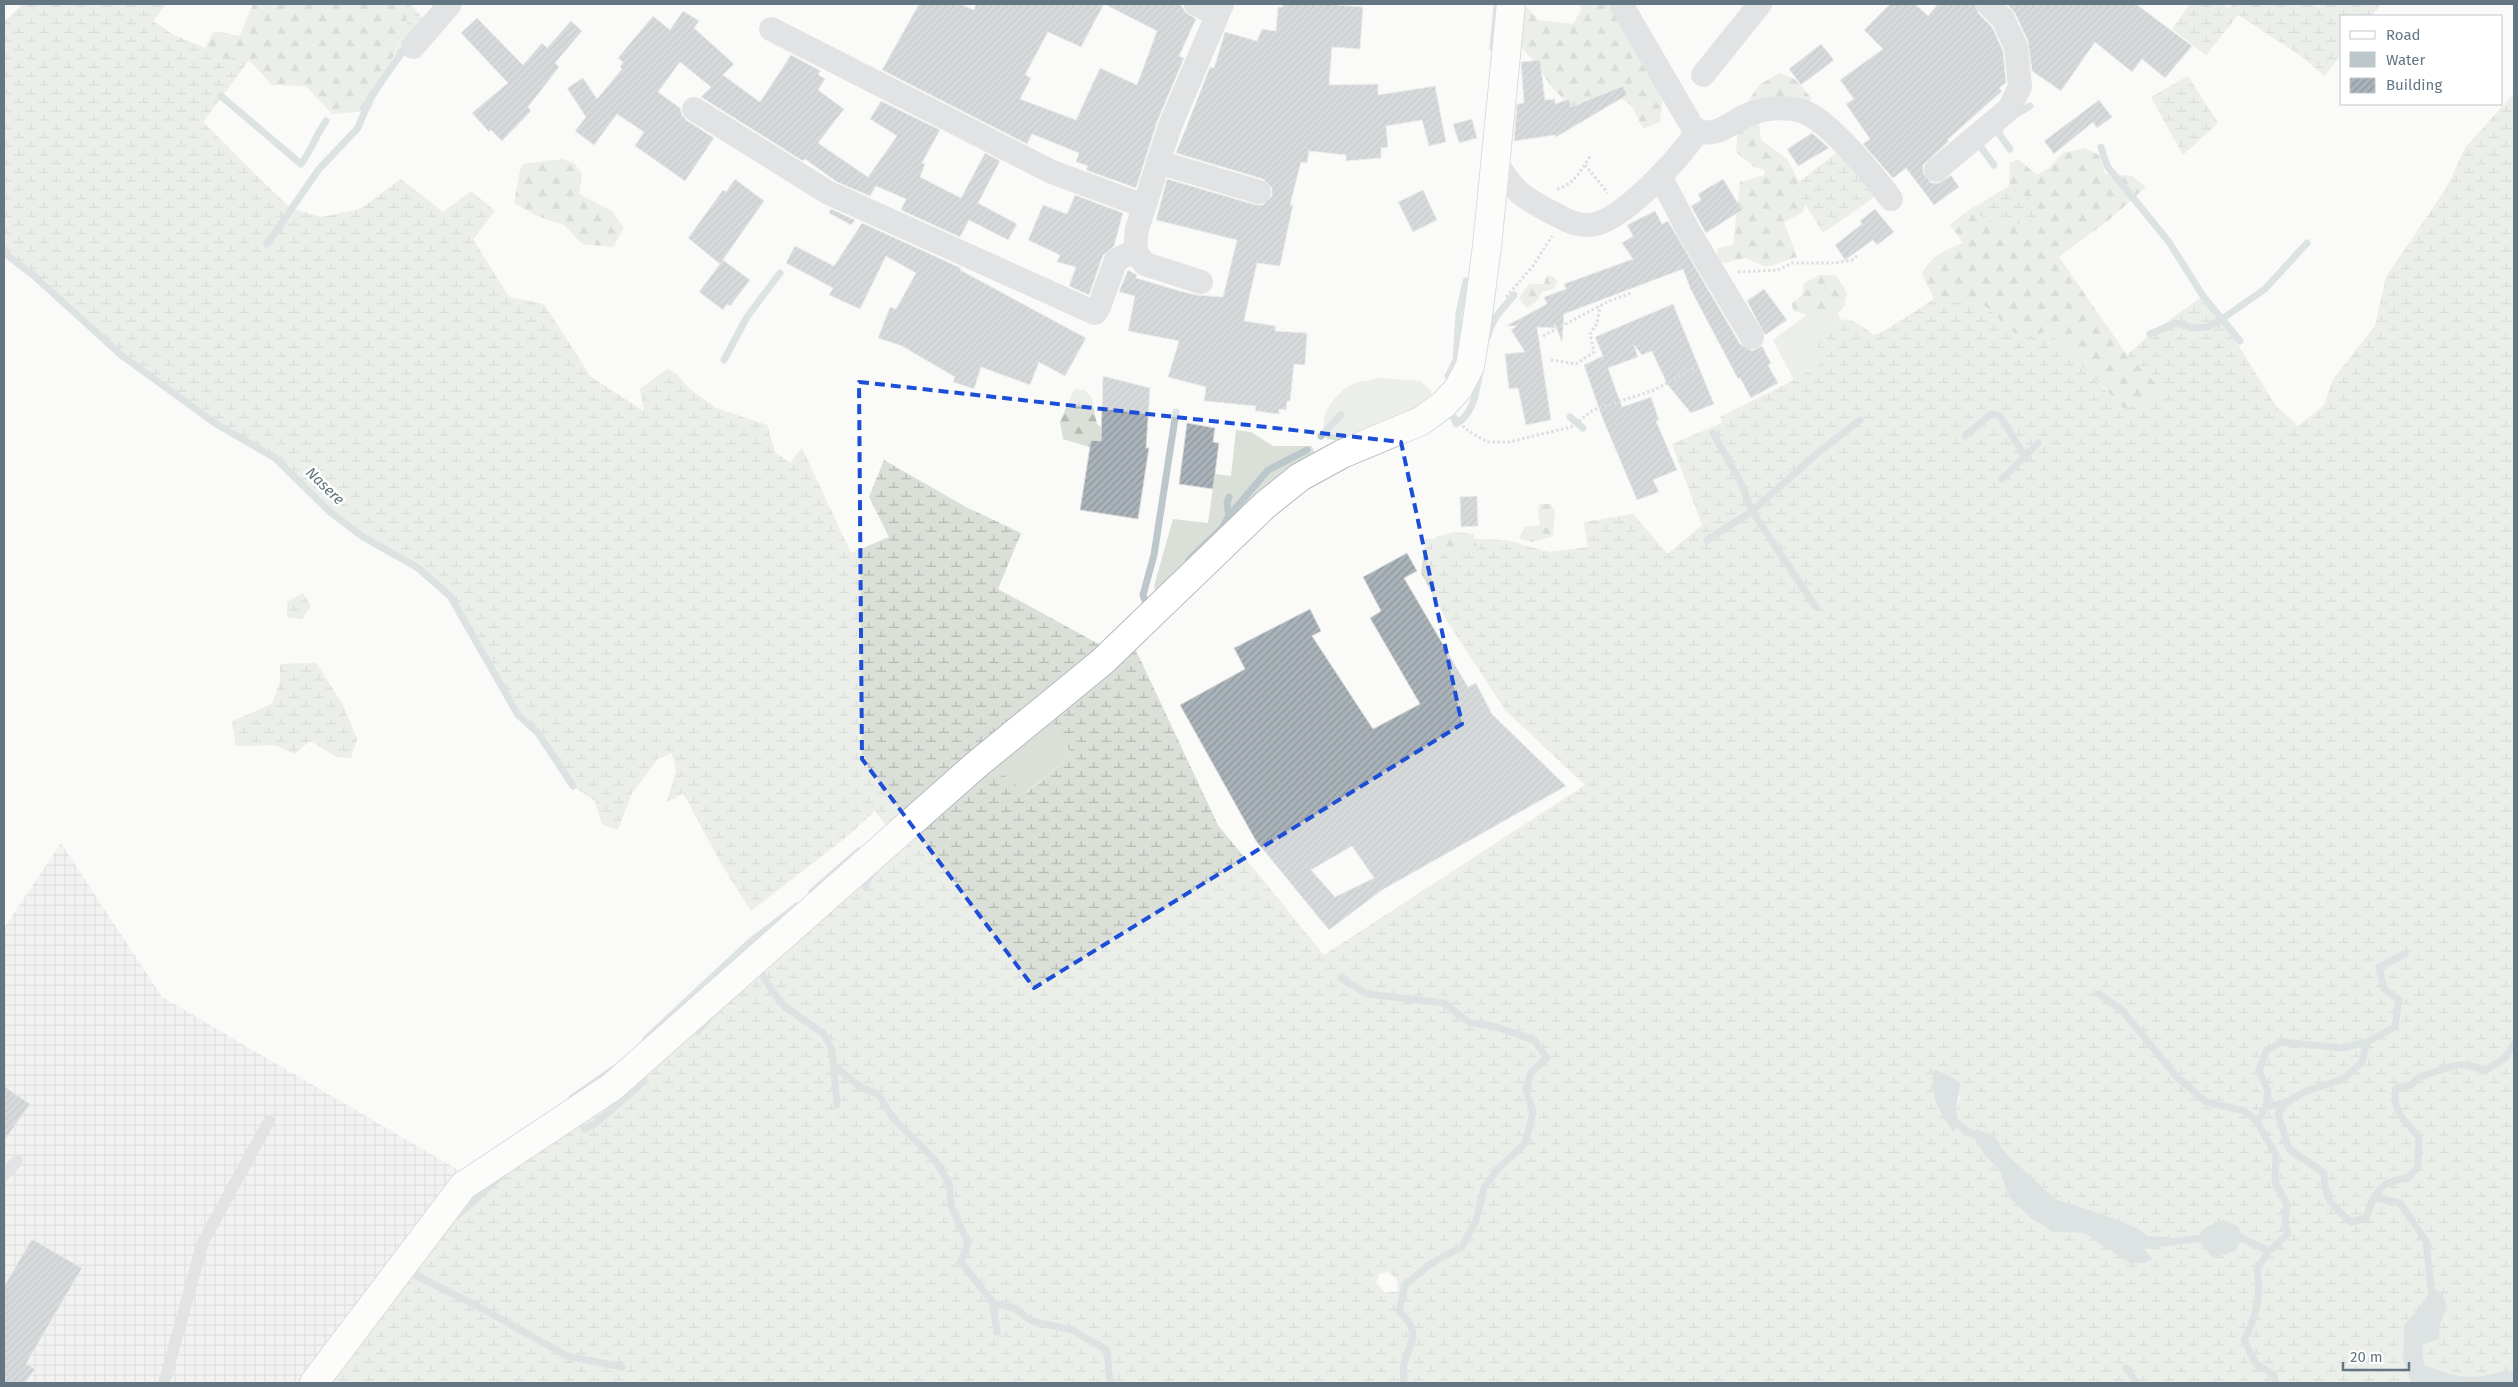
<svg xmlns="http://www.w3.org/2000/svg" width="2518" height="1387" font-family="'Fira Sans',sans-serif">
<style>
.industrial{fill:url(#industrial-grid)}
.grass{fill:#dadfd7}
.forest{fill:url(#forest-firs)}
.wetland{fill:url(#wetland-marsh);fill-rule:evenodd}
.water{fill:#bbc7cb}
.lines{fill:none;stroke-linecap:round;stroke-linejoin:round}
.stream{stroke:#bbc7cb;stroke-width:7}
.building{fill:url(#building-hatch);stroke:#dcdcda;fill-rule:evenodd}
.secondary-casing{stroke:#b3babf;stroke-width:30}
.path{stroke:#bbbfc2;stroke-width:3;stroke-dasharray:2.5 2.5;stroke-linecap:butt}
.lane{stroke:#c3c8cc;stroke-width:12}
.street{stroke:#c3c8cc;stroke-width:24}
.secondary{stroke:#fff;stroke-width:28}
.marked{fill:none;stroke:#1d4ed8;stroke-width:4;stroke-dasharray:10 6;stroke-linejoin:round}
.labels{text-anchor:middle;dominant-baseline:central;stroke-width:5;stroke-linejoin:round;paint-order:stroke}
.water-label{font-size:15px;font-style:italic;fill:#60757c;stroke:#fff}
</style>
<defs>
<pattern id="industrial-grid" width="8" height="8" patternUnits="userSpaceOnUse" patternTransform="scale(1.25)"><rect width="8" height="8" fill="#e8e9e9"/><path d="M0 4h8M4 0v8" fill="none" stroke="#c0c1c2"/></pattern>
<pattern id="forest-firs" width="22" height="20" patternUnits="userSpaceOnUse" patternTransform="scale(1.25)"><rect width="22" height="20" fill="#dadfd7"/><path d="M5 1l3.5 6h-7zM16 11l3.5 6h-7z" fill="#b4b9b4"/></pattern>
<pattern id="wetland-marsh" width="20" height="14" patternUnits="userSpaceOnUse" patternTransform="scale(1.25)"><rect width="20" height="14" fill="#dadfd7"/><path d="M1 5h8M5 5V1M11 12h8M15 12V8" fill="none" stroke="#b4b9b4"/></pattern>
<pattern id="building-hatch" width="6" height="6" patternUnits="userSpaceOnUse" patternTransform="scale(1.25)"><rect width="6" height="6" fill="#aab3b9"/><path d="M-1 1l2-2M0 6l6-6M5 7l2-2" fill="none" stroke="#8e969c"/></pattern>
</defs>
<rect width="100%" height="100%" fill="#fafaf8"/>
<!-- industrial -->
<polygon class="industrial" points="61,843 162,997 460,1171 314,1383 4,1383 4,928"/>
<!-- grass -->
<g class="grass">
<polygon points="1828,299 1841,319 1816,337 1822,363 1794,380 1773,340"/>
<path d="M 1380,378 L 1420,381 L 1431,391 L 1432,404 L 1350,442 L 1327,439 C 1316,417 1333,395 1353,384 C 1360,381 1372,380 1380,378 Z"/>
<polygon points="1236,430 1251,432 1273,446 1312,446 1316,457 1156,592 1154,586 1173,519 1208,523 1215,474 1231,476"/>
<polygon points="1049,716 1072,755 1025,793 993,766"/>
</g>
<!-- forest -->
<g class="forest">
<polygon points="253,4 406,4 407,24 370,111 332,114 306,86 272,85 236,46 231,59 218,62 205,48 214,31 240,36"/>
<polygon points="1523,4 1539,20 1573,24 1581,10 1580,4 1608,4 1623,25 1663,96 1660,122 1643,129 1632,106 1613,91 1572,107 1553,89 1534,61 1521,47"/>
<polygon points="1780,73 1796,80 1812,99 1805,106 1764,117 1759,125 1761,140 1787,159 1807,197 1803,212 1784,222 1797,257 1767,267 1745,258 1724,263 1716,260 1718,248 1733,245 1740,182 1764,175 1765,170 1754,167 1736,152 1738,131 1751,107 1748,101 1759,85"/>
<path d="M 2085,148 L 2099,155 L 2105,174 L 2132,176 L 2146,187 L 2110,219 L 2059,257 L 2127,355 L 2163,390 L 2145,401 L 2124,409 L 2097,380 L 2021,339 L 1985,306 L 1934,299 L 1922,274 C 1931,256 1945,250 1963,243 L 1950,225 L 1966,212 L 2011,225 L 2035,202 L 2009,186 L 2010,163 L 2018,159 L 2037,175 L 2049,168 L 2063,153 Z"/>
<polygon points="562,159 574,163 582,174 579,194 612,211 624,228 613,247 582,244 564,225 537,216 514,203 520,170 523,164"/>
<polygon points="1547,275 1554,277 1557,282 1553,289 1542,292 1536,302 1527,308 1519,298 1529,284 1544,284"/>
<polygon points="1819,275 1836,275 1847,293 1844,307 1837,314 1827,312 1812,316 1793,311 1792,303 1802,295 1804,283"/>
<polygon points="1074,389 1085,390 1092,399 1097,424 1112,436 1112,445 1089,447 1063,439 1060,422"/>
<polygon points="1540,504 1551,504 1555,511 1553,536 1532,542 1519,538 1525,527 1540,525 1538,512"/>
<path d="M 1453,532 L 1473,534 L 1477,545 C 1462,558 1448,559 1431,548 L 1436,537 Z"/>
</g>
<!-- wetland -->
<g class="wetland">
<polygon points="23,4 166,4 153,21 174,35 205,48 218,62 231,59 236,45 249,60 203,122 290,208 322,217 360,209 401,179 443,212 471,191 495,211 473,239 509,297 544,304 591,377 644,411 640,389 667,369 677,374 687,387 716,408 767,425 775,452 790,463 802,448 851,553 889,537 869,497 884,460 966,507 1021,533 998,589 1106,648 891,832 875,811 849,835 751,911 722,865 683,793 667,802 676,771 672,753 658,759 631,795 618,830 602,824 595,801 573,786 538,733 518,715 450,596 418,568 363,537 330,512 275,458 216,424 121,355 33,275 4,253 4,22"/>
<polygon points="406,4 411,4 426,23 399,63 394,57 407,24"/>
<polygon points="2190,4 2223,4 2229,8 2234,4 2309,4 2319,7 2321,4 2381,4 2372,16 2342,16 2342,54 2324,76 2304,58 2238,15 2206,55 2172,29"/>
<polygon points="2188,76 2218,123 2183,155 2151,97"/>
<path d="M 2514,93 L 2514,1371 C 2499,1369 2485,1378 2471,1377 C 2455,1377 2439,1370 2424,1365 L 2422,1345 L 2438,1339 L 2440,1324 L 2447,1308 L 2432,1289 L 2419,1308 L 2404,1325 L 2403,1360 L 2411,1383 L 324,1383 L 458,1214 L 484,1190 L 993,766 L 1026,793 L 1072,755 L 1049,716 L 1094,687 L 1134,646 L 1218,825 L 1324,955 L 1585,785 L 1506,711 L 1447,621 L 1421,573 L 1425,539 L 1435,539 L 1432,548 C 1448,559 1462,558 1477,545 L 1475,539 L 1506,540 L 1549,552 L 1588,547 L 1584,522 L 1633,514 L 1668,554 L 1702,525 L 1672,444 L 1722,423 L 1720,417 L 1794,380 L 1821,363 L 1816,337 C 1845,316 1844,312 1874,335 L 1886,330 L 1934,299 L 1985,306 L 2021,339 L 2048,331 L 2124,409 L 2145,401 L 2163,390 L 2127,355 L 2150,334 L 2203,296 L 2222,319 L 2276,406 L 2298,426 L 2324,405 L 2333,379 L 2375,326 L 2386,277 L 2447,187 L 2465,148 ZM 1960,1096 L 1956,1110 L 1959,1124 L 1935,1101 ZM 1995,1137 L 2006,1154 L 2056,1199 L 2105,1215 L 2139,1229 L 2148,1236 L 2169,1237 L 2165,1244 L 2141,1243 L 2141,1247 L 2153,1259 L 2113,1251 L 2084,1233 L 2054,1232 L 2009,1197 L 1999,1169 ZM 1388,1272 L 1397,1279 L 1398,1292 L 1385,1292 L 1376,1283 L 1379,1274 Z"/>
<polygon points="1840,150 1876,196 1823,233 1794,186"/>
<polygon points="2009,186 2035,202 2035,220 2011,225 1966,212"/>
<polygon points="303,593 311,606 302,619 287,617 287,602"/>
<polygon points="316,663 342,703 357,739 351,758 337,757 310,741 294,754 275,745 236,746 232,721 272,704 280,682 280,664"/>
</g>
<!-- water -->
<g class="water">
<path d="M 1934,1070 L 1946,1074 L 1960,1083 L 1956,1110 L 1959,1125 L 1953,1131 C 1940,1113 1928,1093 1934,1070 Z"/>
<polygon points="1977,1129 1995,1137 2006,1154 2056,1199 2105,1215 2139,1229 2148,1236 2169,1237 2176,1242 2141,1243 2142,1247 2153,1259 2145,1263 2130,1263 2084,1233 2054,1232 2031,1218 2009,1197 1999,1169 1985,1155 1972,1134"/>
<polygon points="2223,1220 2238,1226 2243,1239 2234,1251 2214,1258 2196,1239 2206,1227"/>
<path d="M 2432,1289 L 2443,1293 L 2447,1308 L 2440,1324 L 2439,1339 L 2422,1345 L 2424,1365 C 2439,1370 2455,1377 2471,1377 C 2485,1378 2499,1369 2514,1371 L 2514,1383 L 2411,1383 L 2403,1360 L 2404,1325 L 2419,1308 Z"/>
</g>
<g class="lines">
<!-- stream -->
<g class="stream">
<polyline points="1493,48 1497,4"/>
<path d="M 221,96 L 301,164 C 311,151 316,135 326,121"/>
<polyline points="2013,116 2030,106"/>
<polyline points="2001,126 1999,134 2010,149"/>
<polyline points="1975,144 1980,146 1994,165"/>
<polyline points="2101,147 2107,166 2169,242 2203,296 2240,341"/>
<polyline points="267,244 319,169 358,128 370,98 407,45"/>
<polyline points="4,253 33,275 121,355 216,424 275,458 330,512 363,537 418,568 450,596 518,715 538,733 573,786"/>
<polyline points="2150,334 2176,323 2193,328 2208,327 2222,319 2265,289 2307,243"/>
<path d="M 1488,336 C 1491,319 1503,309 1514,295"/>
<polyline points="724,360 747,317 780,273"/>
<polyline points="1448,376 1456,360 1459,313 1466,281"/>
<polyline points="1570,417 1583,428"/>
<path d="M 1444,418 L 1449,415 L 1454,417 L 1456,424 C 1475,413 1476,390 1480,371"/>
<polyline points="1713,433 1742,485 1752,511 1815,606"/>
<polyline points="1321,436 1341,415"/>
<polyline points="1965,436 1991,414 2000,416 2026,458"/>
<polyline points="2002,479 2038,443"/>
<polyline points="1229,516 1268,470 1307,450"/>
<polyline points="1707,540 1752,511 1819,452 1860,420"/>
<polyline points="1189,560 1222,528 1229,516 1227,503 1229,497"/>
<polyline points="1147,606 1143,595 1154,555 1176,412"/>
<polyline points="866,887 869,877 874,872"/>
<polyline points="812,892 859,851"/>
<polyline points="759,969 773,992 785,1007 824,1034 832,1050 837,1105"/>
<path d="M 1341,978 L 1367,994 L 1444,1003 L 1470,1023 L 1493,1026 L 1534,1040 L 1547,1058 L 1531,1072 L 1526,1089 L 1533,1113 L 1525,1143 L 1497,1170 L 1484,1188 L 1476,1221 L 1462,1247 L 1430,1264 L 1405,1285 L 1399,1311 C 1422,1334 1411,1338 1404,1364 C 1402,1369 1404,1377 1404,1383"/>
<path d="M 2099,994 L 2122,1010 L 2175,1075 L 2206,1102 L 2245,1111 L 2257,1122 L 2276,1155 L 2275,1182 L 2287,1204 L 2285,1222 L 2288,1234 L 2269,1251 L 2257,1269 C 2261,1295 2257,1316 2244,1340 L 2256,1364 L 2274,1375 L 2276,1383"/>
<polyline points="697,1032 708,1020"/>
<polyline points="646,1039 750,942 797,906"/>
<polyline points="835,1066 859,1086 879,1095 892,1117 935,1160 949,1183 951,1206 968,1243 961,1262 993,1303 997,1332"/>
<polyline points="572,1098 612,1070"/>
<path d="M 2287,1102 L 2278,1114 L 2289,1149 L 2324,1173 C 2324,1199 2333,1207 2351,1222 L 2366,1218 C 2376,1191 2378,1182 2408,1178 L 2418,1167 L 2419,1137 C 2405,1121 2391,1111 2396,1088 L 2411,1085 L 2419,1077 L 2456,1065 L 2467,1065 L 2486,1070 L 2505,1058 L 2514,1044"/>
<polyline points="2266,1107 2268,1091 2259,1071 2266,1051 2282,1042 2342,1048 2367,1042"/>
<polyline points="1952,1118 1964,1129 1980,1138"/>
<polyline points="2257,1122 2266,1107 2287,1102 2304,1092 2343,1079 2362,1062 2367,1042 2395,1027 2399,1000 2384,989 2379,967 2405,954"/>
<polyline points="584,1129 596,1123 644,1081 643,1074 646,1072"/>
<polyline points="2376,1198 2400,1203 2426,1241 2432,1297"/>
<polyline points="457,1216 499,1178"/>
<polyline points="2237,1236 2269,1251"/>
<polyline points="2132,1247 2203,1238"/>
<polyline points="413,1274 485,1310 567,1356 622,1367"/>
<polyline points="993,1303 1014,1308 1032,1321 1072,1330 1107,1350 1110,1383"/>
<polyline points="2126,1368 2137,1383"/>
</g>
</g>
<!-- building -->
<g class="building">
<path d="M 919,4 L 960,4 L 974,10 L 976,4 L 1178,4 L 1182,6 L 1185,12 L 1196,19 L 1179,56 L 1184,58 L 1157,122 L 1136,188 L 1086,170 L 1088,166 L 1076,162 L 1079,153 L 1032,134 L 1027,144 L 882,70 ZM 1104,4 L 1157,31 L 1137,85 L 1100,68 L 1076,120 L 1020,99 L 1031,78 L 1025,75 L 1048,32 L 1081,47 Z"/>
<polygon points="1283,4 1327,4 1363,7 1360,49 1332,47 1329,85 1378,84 1378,95 1435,86 1446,142 1429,146 1422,120 1386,126 1388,147 1381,148 1381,158 1346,161 1346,155 1309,151 1307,163 1301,162 1290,205 1293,205 1280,266 1257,263 1244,321 1276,326 1275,331 1307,333 1305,365 1294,364 1290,401 1287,401 1286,410 1279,409 1279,414 1255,411 1256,406 1204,401 1206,387 1168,377 1179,341 1128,331 1135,296 1119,292 1128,270 1137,275 1136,278 1180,291 1197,295 1223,297 1237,240 1156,220 1167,179 1256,205 1263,205 1272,196 1272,188 1263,179 1176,153 1210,67 1214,68 1225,32 1257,41 1262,29 1276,31 1278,7 1283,7"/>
<polygon points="1890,4 1915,4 1928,16 1938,4 1975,4 1978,13 1992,27 2003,51 2006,83 1999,88 2002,91 1947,140 1949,141 1923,165 1923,173 1931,183 1939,183 1951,175 1959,187 1934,205 1906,168 1893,178 1863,144 1870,139 1846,104 1854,99 1840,80 1883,49 1864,30"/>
<polygon points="2007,4 2136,4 2192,46 2165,78 2142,59 2132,72 2095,42 2061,91 2032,71 2028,41 2015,13"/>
<polygon points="683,11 699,21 694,28 734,64 723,75 760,102 791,55 821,71 818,74 825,79 818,90 844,109 818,143 868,177 897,136 870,119 881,101 940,130 922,163 925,164 920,177 961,198 985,153 1000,161 978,203 1017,224 1008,240 969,220 960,237 901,210 906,199 876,186 870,196 837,182 805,159 803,161 701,97 711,87 680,62 658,92 680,108 682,115 686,120 714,138 685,181 635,146 644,132 617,114 594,145 575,131 586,117 567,88 583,78 597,99 622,69 620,67 623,62 618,58 653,16 670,30"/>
<polygon points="477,18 523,65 542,43 547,48 571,21 582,31 555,63 559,67 528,107 531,111 502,141 491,130 489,132 472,113 508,83 461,33"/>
<polygon points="1821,44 1834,60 1801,85 1789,69"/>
<polygon points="1540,60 1545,100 1555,99 1555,104 1569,99 1571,107 1623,86 1627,95 1556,137 1555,135 1514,141 1517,104 1524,103 1521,62"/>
<polygon points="2099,100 2112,117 2097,128 2093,122 2054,154 2044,141"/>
<polygon points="1472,119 1477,138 1459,143 1453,124"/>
<polygon points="1812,133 1829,148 1798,166 1787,149"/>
<polygon points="735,179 764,201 720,264 688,238 723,190 726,192"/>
<polygon points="1723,179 1742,210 1706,233 1691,206 1701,200 1698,194"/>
<polygon points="1423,190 1437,220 1413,232 1398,202"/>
<polygon points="1075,195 1123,213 1114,246 1103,255 1089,295 1069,286 1076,267 1057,262 1060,255 1028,240 1043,205 1067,214"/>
<polygon points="831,209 855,220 851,225 829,213"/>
<polygon points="1875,209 1894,232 1877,245 1873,240 1845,260 1835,245 1862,224 1860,221"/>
<polygon points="1655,211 1662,224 1668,221 1740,344 1752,351 1762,346 1771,363 1768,365 1778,383 1751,398 1740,378 1738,379 1691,290 1683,269 1564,314 1562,342 1555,324 1555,328 1537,327 1551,420 1526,425 1518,388 1509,389 1505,354 1525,352 1511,330 1517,326 1506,326 1547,304 1544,297 1566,289 1564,284 1633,259 1622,243 1633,236 1627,225"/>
<polygon points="862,223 961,268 960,270 1086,338 1065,376 1039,362 1030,385 981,367 974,389 953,382 955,377 902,346 878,338 890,307 896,309 916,273 886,256 860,309 829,295 833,288 786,263 795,246 834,266"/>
<polygon points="723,260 750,280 730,306 727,304 723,310 699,292"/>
<polygon points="1764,289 1787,320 1765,335 1747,301"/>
<polygon points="1673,304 1714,404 1691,413 1667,384 1652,351 1642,355 1634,345 1638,357 1608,368 1622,407 1651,397 1659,420 1656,421 1677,470 1653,480 1659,492 1637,500 1602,417 1584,365 1603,356 1595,337"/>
<polygon points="1103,376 1150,388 1146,448 1149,448 1138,519 1080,510 1091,440 1101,441"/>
<polygon points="1187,423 1215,428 1213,442 1219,443 1213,489 1179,484"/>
<polygon points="1477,496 1478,526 1461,527 1460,497"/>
<path d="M 1407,553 L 1417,571 L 1404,578 L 1468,687 L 1476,683 L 1492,714 L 1566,786 L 1382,890 L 1329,930 L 1256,841 L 1180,705 L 1245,669 L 1234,648 L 1310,609 L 1321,631 L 1312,636 L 1373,729 L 1420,704 L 1370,618 L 1381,611 L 1363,577 ZM 1352,846 L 1374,878 L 1335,897 L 1311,870 Z"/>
<polygon points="4,1086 30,1104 4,1141"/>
<polygon points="32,1239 82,1268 26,1364 35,1369 25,1383 4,1383 4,1286"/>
</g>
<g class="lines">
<defs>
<polyline id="secondary" points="314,1383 463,1186 612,1087 976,765 1102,662 1265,505 1300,477 1342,454 1421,421 1444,404 1458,389 1470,366 1477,322 1487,246 1511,4"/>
</defs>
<!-- secondary casing -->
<use href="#secondary" class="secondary-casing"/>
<!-- path -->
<g class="path">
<polyline points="1585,165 1608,193"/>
<path d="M 1557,189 C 1575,184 1581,170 1591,155"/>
<polyline points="1738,272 1778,270 1792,263 1834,263 1852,260 1858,255"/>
<polyline points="1506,297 1533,266 1552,236"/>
<polyline points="1543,336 1609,301 1631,293"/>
<polyline points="1551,360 1576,364 1594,352 1590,334 1597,324 1600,306"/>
<polyline points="1461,421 1464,428 1487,442 1509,442 1571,427 1593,410 1654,390 1695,368"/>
</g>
<!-- lane -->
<g class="lane">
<polyline points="4,1175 17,1161"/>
<polyline points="164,1383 203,1242 269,1121"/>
</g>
<!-- street -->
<g class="street">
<polyline points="1196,4 1216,14"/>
<path d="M 1621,4 L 1693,128 C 1714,140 1727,125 1745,116 C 1761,108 1785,106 1802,111 C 1829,120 1874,176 1891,199"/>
<polyline points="771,29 1052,172 1144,206"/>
<polyline points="413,47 450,4"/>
<polyline points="1703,75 1760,4"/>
<polyline points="694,109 827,192 1095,313 1099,307 1116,260 1135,251"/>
<polyline points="1158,162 1259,192"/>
<path d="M 1496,162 C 1514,191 1520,196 1551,212 C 1564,219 1575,226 1590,225 C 1623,222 1679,158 1698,131"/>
<polyline points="1936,170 2009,109 2020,87 2016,47 2003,19 1988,4"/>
<polyline points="1660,176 1688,230 1752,337"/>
<polyline points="1201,282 1145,264 1135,251 1137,229 1170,126 1222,4"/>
</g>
<!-- secondary -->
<use href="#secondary" class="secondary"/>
</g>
<!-- marked area -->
<path d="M0 0H2518V1387H0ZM 859,382 L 1401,442 L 1462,724 L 1034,988 L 862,759 Z" fill="#fafaf8" fill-opacity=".55" fill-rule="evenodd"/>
<path class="marked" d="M 859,382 L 1401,442 L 1462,724 L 1034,988 L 862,759 Z"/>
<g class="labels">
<!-- water labels -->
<g class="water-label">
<text transform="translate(325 486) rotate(44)">Nasere</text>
</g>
</g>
<!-- border -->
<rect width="2518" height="1387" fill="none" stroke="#657683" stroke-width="10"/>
<!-- legend -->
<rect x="2340" y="15" width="162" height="90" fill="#ffffff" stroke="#c1c8cd"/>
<rect x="2350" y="31" width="25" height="8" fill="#ffffff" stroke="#c1c8cd"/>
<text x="2386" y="40" font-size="15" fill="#657683">Road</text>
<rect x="2350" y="52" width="25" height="15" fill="#bbc7cb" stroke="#c1c8cd"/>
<text x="2386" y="65" font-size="15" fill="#657683">Water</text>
<rect x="2350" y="78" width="25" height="15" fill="url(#building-hatch)" stroke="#c1c8cd"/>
<text x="2386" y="90" font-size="15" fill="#657683">Building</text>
<!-- scale -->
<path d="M2343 1362v8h66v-8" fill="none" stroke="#657683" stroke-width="2.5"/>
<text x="2350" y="1362" font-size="15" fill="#657683" stroke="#ffffff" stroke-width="4" paint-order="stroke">20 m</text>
</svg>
